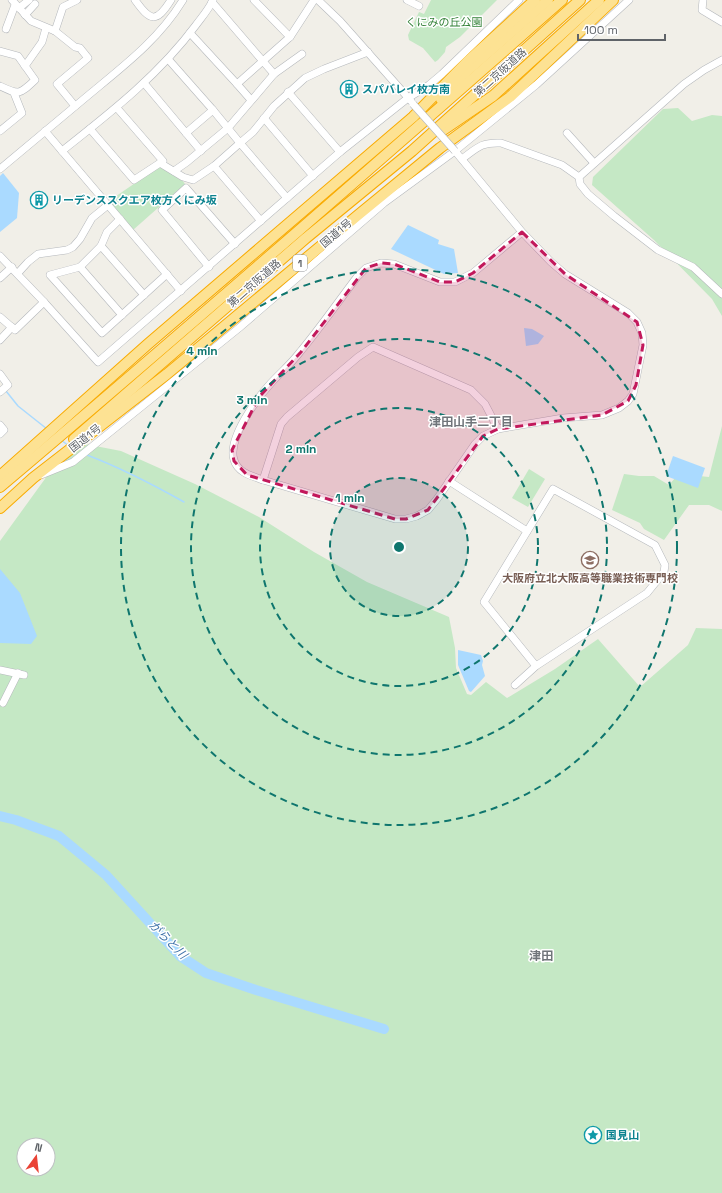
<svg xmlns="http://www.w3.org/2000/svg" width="722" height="1193" font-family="'Space Grotesk','Noto Sans JP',sans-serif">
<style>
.green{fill:#c5e8c5;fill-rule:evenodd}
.water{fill:#aadaff}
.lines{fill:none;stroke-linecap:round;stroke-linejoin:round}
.stream{stroke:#aadaff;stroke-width:1.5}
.river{stroke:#aadaff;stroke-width:10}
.minor-casing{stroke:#b5b8bc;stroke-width:8}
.highway-casing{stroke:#f9ab00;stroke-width:12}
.minor{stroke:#fff;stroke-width:7}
.highway{stroke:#fde293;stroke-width:10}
.minor-bridge-casing{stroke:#b5b8bc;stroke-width:8;stroke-linecap:butt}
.minor-bridge{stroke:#fff;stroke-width:7}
.marked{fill:#c2185b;fill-opacity:0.2;stroke:#c2185b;stroke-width:3;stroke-dasharray:8 5;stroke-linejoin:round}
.ring{fill:none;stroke:#0f766e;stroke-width:2;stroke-dasharray:7 5}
.labels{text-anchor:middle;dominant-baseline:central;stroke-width:3;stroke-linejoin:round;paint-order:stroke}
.shield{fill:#fff;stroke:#8f9295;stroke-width:1}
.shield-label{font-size:10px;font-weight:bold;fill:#5f6368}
.park-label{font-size:11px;fill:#348238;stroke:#fff}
.street-label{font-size:11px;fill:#5f6368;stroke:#fff}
.culture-label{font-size:11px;font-weight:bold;fill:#0d838f;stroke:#fff;text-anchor:start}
.education-label{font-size:11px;font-weight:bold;fill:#785e54;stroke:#fff}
.neighbourhood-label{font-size:12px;font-weight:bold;fill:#70757a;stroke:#fff}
.water-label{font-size:12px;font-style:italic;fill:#4174aa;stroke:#fff}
.centre{fill:#0f766e;stroke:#fff;stroke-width:2}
.ring-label{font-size:12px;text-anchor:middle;font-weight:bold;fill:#0f766e;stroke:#fff;stroke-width:3;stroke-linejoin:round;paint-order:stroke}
</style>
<rect width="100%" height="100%" fill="#f1efe8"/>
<!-- green -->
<g class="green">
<polygon points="431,0 497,0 460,37 446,47 445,52 438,60 435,62 423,48 409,40 408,35 419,12 424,14"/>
<polygon points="678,108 692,121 712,115 722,116 722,316 712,299 654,240 592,185 593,177 663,109"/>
<polygon points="160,166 182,180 185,184 133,230 109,201"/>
<polygon points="722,426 722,511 709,505 689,505 664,540 644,529 640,523 612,510 624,474 639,476 654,476 669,485 682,470 690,475 709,477"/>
<path d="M 85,444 L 121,451 L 195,484 L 259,517 L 314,552 L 367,582 L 449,617 L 455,648 L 456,668 L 467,694 L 471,695 L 486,682 L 507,698 L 555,669 L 598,639 L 640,687 L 688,645 L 696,628 L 722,629 L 722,1193 L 0,1193 L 0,541 L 63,454 ZM 24,1145 L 48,1145 L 48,1169 L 24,1169 Z"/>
<polygon points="529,469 545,479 528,507 512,498"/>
</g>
<!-- water -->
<g class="water">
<polygon points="3,173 19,193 17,218 0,232 0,176"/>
<polygon points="408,225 439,240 438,244 454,249 458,273 444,274 391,249"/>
<polygon points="524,328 532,329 544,336 538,344 526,346"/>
<polygon points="673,456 705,468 698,488 666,476"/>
<polygon points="0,569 20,593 37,636 31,644 0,643"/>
<polygon points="458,650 481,655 483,661 482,665 485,676 471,692 469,691 458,665"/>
</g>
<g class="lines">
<!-- stream -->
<g class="stream">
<polyline points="6,391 18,406 47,429"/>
<polyline points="61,440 69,446"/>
<path d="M 87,455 C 121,468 152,484 184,502"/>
</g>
<!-- river -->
<polyline class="river" points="0,816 16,820 59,836 106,875 180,956 206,973 256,990 384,1029"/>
<defs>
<g id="minor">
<polyline points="12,0 31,21 55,31 75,47 80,48 88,58 57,84 75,106"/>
<path d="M 135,0 C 150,21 156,24 171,0"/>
<polyline points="254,0 290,37"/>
<polyline points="318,0 340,21 411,101"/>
<polyline points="407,0 419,6"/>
<polyline points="703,0 702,10 722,22"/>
<polyline points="212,2 274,74"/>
<polyline points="19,8 29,0"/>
<polyline points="25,15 35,4"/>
<polyline points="6,29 15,5"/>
<polyline points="55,31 63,7 77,0"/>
<polyline points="190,33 237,84 290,37 314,0"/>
<path d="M 0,51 L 18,56 L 35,80 C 19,95 19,95 0,86"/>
<polyline points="25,66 42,42 46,28"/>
<polyline points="144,83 186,133 213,110 168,59"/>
<polyline points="237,84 251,100"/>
<polyline points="288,92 340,152"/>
<polyline points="213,110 240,143 253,132 274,106 305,78 324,69 368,52"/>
<polyline points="264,118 313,176"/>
<polyline points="90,129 134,180 163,161 117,108"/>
<polyline points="0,131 22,113 14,93"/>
<polyline points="45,131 181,291"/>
<polyline points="186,133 201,151"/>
<polyline points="567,133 594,163"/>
<path d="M 62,151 C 110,113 159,75 196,25 C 202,17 209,9 213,0"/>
<path d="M 455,151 L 522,232 L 551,262 L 565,274 L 628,313 L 637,322 L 642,333 L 643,345 L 633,394 L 628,401 L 619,408 L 602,415 L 563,418 L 498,429 L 483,436 L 475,444 L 437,499 L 428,510 L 417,516 L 406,519 L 395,519 L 263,480 C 252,476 238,473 234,460 C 227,439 257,398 271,383 C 280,373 291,364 300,352 C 320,328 338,302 357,277 L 366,268 L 381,263 L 394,264 L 440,282 L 455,282 L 473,273 L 522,232"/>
<path d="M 462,159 C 477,148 481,142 501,143 L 562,165 L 579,177 L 580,184 L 588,194 L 614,216 L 658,250 L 693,267 L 722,294"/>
<polyline points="160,163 183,177 193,180 214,166"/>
<path d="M 0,169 C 30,144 61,118 91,93 C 125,65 160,38 183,0"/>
<polyline points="174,171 187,162 228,128 274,74 302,54"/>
<polyline points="579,177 684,84 704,70 722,60"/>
<polyline points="120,219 107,232 101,246 80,267 50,275 102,333 167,274"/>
<polyline points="261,221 214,166 240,143 287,198"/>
<polyline points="101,246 144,295"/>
<polyline points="0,256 44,302 98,362 340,152 408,98 429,85 442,74 519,0"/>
<polyline points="80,267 122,315"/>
<polyline points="209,267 162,210 186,188 235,244"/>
<polyline points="18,273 28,262 38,254 67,250 73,247 80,239 92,218 108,205"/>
<polyline points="0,278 12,267"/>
<polyline points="0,317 15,330 44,302"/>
<polyline points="0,340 12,327"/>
<polyline points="0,374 8,385 0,392"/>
<polyline points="0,425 4,430 0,434"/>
<polyline points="41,475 73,462 239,328 384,203 455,151 536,85 629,0"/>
<polyline points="263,480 281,424 287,417 358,357 373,347 471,390 485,404 498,429"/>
<polyline points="449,481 527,531"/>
<polyline points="0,670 24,675"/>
<polyline points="515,685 536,666 647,593 664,572 665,565 655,545 553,489 484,602 536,666"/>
<polyline points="3,703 18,673"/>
</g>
<g id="highway">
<polyline points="441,99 467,71 548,0"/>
<polyline points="443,130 493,96 599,0"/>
<polyline points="74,439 306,238 412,151 580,0"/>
<polyline points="0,476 148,344 413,117 468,61 535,0"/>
<path d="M 0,487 C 189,327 376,164 562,0"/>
<polyline points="0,508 33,478 167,374 357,216 440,148 510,97 613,0"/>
</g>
</defs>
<!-- minor casing -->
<use href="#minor" class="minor-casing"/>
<!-- highway casing -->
<use href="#highway" class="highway-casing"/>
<!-- minor -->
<use href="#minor" class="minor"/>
<!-- highway -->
<use href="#highway" class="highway"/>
<defs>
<polyline id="minor-bridge" points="413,104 455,151"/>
</defs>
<!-- minor-bridge casing -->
<use href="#minor-bridge" class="minor-bridge-casing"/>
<!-- minor-bridge -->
<use href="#minor-bridge" class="minor-bridge"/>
</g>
<!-- marked area -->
<path class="marked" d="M 522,232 L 565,274 L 637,322 L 643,345 L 636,385 L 628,401 L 602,415 L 498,429 L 483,436 L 428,510 L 406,519 L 395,519 L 247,475 L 234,461 L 232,450 L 259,397 L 301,352 L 366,268 L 381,263 L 394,264 L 440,282 L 455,282 L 473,273 Z"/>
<!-- distance rings -->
<circle cx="399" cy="547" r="69" fill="#0f766e" fill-opacity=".12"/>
<g class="ring">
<circle cx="399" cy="547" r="69"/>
<circle cx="399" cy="547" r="139"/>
<circle cx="399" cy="547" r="208"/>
<circle cx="399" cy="547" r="278"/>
</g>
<!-- icons -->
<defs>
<symbol id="building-ring" viewBox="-11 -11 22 22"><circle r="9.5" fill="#fff" stroke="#0f9aa8" stroke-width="1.5"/><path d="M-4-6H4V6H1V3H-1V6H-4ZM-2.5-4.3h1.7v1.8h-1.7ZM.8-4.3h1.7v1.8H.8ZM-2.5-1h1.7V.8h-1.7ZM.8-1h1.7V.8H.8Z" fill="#0f9aa8"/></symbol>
<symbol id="school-ring" viewBox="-11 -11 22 22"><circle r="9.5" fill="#fff" stroke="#8d6e63" stroke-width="1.5"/><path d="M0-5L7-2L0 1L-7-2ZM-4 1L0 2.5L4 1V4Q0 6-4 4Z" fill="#8d6e63"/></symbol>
<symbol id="sight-ring" viewBox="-11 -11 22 22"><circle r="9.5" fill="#fff" stroke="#0f9aa8" stroke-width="1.5"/><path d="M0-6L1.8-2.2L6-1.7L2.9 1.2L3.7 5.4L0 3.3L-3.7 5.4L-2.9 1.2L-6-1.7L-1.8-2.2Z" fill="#0f9aa8"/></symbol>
</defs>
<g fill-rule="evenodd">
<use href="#building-ring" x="339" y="79" width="20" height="20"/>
<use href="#building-ring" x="29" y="190" width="20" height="20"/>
<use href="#school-ring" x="580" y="550" width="20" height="20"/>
<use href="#sight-ring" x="583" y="1125" width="20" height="20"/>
</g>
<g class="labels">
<!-- shield labels -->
<rect class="shield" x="293" y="255" width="14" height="16" rx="3"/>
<g class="shield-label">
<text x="300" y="263">1</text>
</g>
<!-- park labels -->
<g class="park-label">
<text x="444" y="22">くにみの丘公園</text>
</g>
<!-- street labels -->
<g class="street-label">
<text transform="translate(500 72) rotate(-42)">第二京阪道路</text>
<text transform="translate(336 233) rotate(-40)">国道1号</text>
<text transform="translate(254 283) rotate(-41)">第二京阪道路</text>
<text transform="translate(85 438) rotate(-38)">国道1号</text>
</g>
<!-- culture labels -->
<g class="culture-label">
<text x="362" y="89">スパバレイ枚方南</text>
<text x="52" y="200">リーデンススクエア枚方くにみ坂</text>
<text x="606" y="1135">国見山</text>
</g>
<!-- education labels -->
<g class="education-label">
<text x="590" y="578">大阪府立北大阪高等職業技術専門校</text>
</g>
<!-- neighbourhood labels -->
<g class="neighbourhood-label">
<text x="471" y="422">津田山手二丁目</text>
<text x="541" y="956">津田</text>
</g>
<!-- water labels -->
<g class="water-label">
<text transform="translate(168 940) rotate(45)">がらと川</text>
</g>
</g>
<circle cx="399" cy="547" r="6" class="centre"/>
<g class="ring-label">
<text x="202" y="355">4 min</text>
<text x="252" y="404">3 min</text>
<text x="301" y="453">2 min</text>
<text x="350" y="502">1 min</text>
</g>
<!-- north arrow -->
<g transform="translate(36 1157) rotate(15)"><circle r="19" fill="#ffffff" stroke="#bfc1c3"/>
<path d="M0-3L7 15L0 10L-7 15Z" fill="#ea4335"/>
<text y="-6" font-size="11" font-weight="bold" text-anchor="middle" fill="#5f6368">N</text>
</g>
<!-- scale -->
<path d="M578 34v6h87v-6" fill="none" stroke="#5f6368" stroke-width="2"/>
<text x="584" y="34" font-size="12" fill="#5f6368" stroke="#ffffff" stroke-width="3" paint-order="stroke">100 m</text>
</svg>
